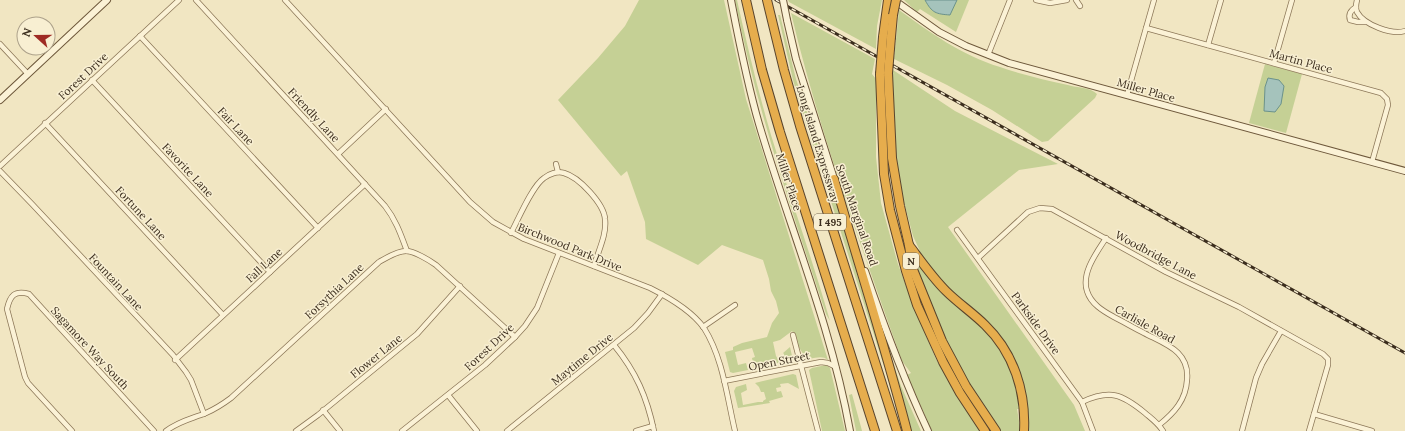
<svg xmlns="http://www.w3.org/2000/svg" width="1405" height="431" font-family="Lora,serif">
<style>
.green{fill:#c5d095}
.water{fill:#a5c3bc;stroke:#6b928b}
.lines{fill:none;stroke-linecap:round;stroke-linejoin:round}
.street-casing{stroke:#8c7758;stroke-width:6}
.secondary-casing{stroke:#6e583b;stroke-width:8}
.highway-casing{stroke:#59442c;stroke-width:10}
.street{stroke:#fbf2d6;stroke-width:4.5}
.secondary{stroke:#fbf2d6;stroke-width:6}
.highway{stroke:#e6ad4d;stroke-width:8}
.rail-casing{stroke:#3b2d1d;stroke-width:3}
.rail{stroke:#f8efd2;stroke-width:1.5;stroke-dasharray:4.5;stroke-linecap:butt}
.secondary-bridge-casing{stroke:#6e583b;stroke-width:8;stroke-linecap:butt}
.highway-bridge-casing{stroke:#59442c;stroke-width:10;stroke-linecap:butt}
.secondary-bridge{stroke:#fbf2d6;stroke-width:6}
.highway-bridge{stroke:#e6ad4d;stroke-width:8}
.labels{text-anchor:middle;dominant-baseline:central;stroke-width:3;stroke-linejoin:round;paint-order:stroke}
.shield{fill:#f8efd2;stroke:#746753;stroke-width:1}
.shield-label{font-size:10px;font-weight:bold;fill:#3b2d1d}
.street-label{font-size:11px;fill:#3b2d1d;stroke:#f8efd2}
</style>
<rect width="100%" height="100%" fill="#f1e6c2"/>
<!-- green -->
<g class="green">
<path d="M 639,0 L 724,0 L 746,99 L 828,360 C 821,354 814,360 806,358 L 796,343 L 795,336 L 792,331 L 780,340 L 773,342 L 776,356 L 780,362 L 780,356 L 784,357 L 784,354 L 783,353 L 790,347 L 792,356 L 790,360 L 790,357 L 788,356 L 786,359 L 788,361 L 754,368 L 752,358 L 755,357 L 752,348 L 735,352 L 738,365 L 746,363 L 748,370 L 733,373 L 730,372 L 725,352 L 733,350 L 733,347 L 742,343 L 767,337 L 772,323 L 779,313 L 776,301 L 771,291 L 769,279 L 763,260 L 722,245 L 698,265 L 646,239 L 645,222 L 627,171 L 621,176 L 558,100 L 598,58 L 625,26 Z"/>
<path d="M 735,0 L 737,0 C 747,45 758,91 771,135 C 790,197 812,258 830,321 L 826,314 L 822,302 C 789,202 755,103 735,0 Z"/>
<polygon points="788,0 882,0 877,26 876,49 789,2"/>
<polygon points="904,0 969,0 956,32 920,9 917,12"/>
<path d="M 899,10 C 931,33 961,55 1000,67 C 1022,75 1046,80 1068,85 C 1077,88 1090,87 1097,94 L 1095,98 L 1048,141 L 1042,142 L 992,110 L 947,85 L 894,59 Z"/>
<path d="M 791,13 L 875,59 L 872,74 L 876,79 L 876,157 L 881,203 L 898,264 L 914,308 L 936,359 L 956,395 L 980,431 L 932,431 L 907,375 L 911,373 L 902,361 C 861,246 819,131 791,13 Z"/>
<polygon points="778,15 780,15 796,79 843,222 857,274 883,358 884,366 807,127 793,80"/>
<polygon points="1265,64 1302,74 1286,133 1249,123"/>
<polygon points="893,70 955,111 1058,164 1019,170 948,227 1074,405 1085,431 1027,431 1028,411 1023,383 1011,354 944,286 924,260 913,236 902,195 895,153 891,109"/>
<path d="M 916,260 L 982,326 L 1001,349 L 1011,370 L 1018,393 L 1020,409 L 1017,409 L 1020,427 L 1019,431 L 1000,431 C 987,413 974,394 963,375 C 943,340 928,302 916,263 Z"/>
<polygon points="892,360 901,386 921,431 912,431"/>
<polygon points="826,365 830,368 831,372 845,431 822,431 809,370 812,368"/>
<polygon points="793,374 796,375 799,389 788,383 780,384 781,387 776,388 777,392 781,391 783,397 769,401 770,403 738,408 734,391 736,387 746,384 747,390 741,393 743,405 758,402 763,402 763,401 766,399 764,392 761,392 759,387 755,383"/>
<polygon points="852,394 861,427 862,431 856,431 849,395"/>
</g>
<!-- water -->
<g class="water">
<path d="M 925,0 L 957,0 L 950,15 C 936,14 932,13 925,0 Z"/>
<polygon points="1268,78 1279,80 1284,86 1281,104 1275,112 1264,111 1265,87"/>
</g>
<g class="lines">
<defs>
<g id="street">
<path d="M 196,0 L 385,206 C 396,220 401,235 407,251"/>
<path d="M 285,0 L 470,202 L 493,222 L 524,239 L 650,288 C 668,297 692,311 704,328 C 723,358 727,397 735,431"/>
<polyline points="1036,0 1050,3 1067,0"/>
<polyline points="1076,0 1080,6"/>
<path d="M 1357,0 C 1356,4 1355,8 1357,12 C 1364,25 1392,35 1405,31"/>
<path d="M 1356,7 C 1351,10 1348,14 1350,20 L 1358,22 L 1366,22"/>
<polyline points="1146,28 1381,93 1387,99 1388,105 1372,162"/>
<polyline points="140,36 318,228"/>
<polyline points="0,44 27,73"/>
<polyline points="1208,45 1221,0"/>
<polyline points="988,55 1010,0"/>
<polyline points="1274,63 1292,0"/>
<polyline points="92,80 270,272"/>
<polyline points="1127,95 1154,0"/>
<polyline points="45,123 223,315"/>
<polyline points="338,154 386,109"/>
<polyline points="556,164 558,172"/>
<polyline points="0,166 179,0"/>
<polyline points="0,171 32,204 173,355 186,372 191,380 204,414"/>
<polyline points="957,230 1082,402 1093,431"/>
<path d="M 511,233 C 518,220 532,186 544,178 C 549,174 557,171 564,173 C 579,177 604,204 605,219 C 607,235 598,251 594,266"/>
<path d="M 1106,238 C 1097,252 1081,273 1087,291 C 1091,304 1103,311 1114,317 C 1124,322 1134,328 1144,333 C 1165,344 1190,351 1187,380 C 1186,400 1174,413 1159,425"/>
<polyline points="978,258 1028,212 1040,208 1052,209 1166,272 1239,307 1323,354 1328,359 1328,365 1309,431"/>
<polyline points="703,327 735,305"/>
<polyline points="793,335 818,431"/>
<path d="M 614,345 C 636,372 647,397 654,431"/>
<polyline points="175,360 365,184"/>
<polyline points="724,381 821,362 828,363 836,367"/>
<polyline points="448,395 477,431"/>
<path d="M 1082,402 C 1110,389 1122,394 1145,413 C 1152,419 1158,423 1163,431"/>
<polyline points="323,410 340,431"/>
<polyline points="1314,414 1372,431"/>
<path d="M 72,431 L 28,383 L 25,377 L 7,309 C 10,296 14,290 29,294 L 154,431"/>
<path d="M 166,431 C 179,421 191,419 206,413 C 215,409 223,404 231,398 L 379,262 C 386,258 397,251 406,251 C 414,251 429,260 436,265 L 515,337"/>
<polyline points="296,431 318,415 417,334 460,286"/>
<polyline points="402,431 485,365 515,337 525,326 537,308 559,253"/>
<polyline points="507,431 634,328 648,313 662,294"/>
<polyline points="636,431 653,426"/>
<polyline points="1242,431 1256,378 1262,364 1281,331"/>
</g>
<g id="secondary">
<path d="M 731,0 C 739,41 747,83 759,124 C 789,226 831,325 850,431"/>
<polyline points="894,0 939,32 966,46 1009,63 1405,171"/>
<polyline points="787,20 796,59 835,182"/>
<polyline points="0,100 107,0"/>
<path d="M 865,271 C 884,326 903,378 928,431"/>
</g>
<g id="highway">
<polyline points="746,0 762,70 780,132 875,431"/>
<polyline points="767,0 784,70 800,126 897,431"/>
<polyline points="883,37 888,0"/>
<polyline points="891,37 893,15"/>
<polyline points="888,73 892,158 900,206 909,245 912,267 942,341 966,386 996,431"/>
<polyline points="880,74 884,174 890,210 906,271 917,305 943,362 960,393 985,431"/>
<path d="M 834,179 C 858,263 885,346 907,431"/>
<path d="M 909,245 C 921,261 932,277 946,291 C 958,303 973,313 985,325 C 1014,353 1026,392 1024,431"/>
</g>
</defs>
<!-- street casing -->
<use href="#street" class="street-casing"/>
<!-- secondary casing -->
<use href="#secondary" class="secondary-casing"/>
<!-- highway casing -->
<use href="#highway" class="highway-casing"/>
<!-- street -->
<use href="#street" class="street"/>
<!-- secondary -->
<use href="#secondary" class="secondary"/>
<!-- highway -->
<use href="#highway" class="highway"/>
<defs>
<polyline id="rail" points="776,0 1405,353"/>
</defs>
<!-- rail casing -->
<use href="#rail" class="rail-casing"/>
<!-- rail -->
<use href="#rail" class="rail"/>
<defs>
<polyline id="secondary-bridge" points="783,0 787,20"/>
<g id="highway-bridge">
<polyline points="893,15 896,0"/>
<polyline points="888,73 891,37"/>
<polyline points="880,74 883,37"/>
</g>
</defs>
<!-- secondary-bridge casing -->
<use href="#secondary-bridge" class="secondary-bridge-casing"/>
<!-- highway-bridge casing -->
<use href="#highway-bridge" class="highway-bridge-casing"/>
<!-- secondary-bridge -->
<use href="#secondary-bridge" class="secondary-bridge"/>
<!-- highway-bridge -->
<use href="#highway-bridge" class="highway-bridge"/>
</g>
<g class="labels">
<!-- shield labels -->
<g class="shield">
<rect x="814" y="214" width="32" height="16" rx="3"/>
<rect x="903" y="253" width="16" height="16" rx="3"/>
</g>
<g class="shield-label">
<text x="830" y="222">I 495</text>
<text x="911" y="261">N</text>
</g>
<!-- street labels -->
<g class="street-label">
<text transform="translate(1301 61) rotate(15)">Martin Place</text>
<text transform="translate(83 76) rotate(-43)">Forest Drive</text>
<text transform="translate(1146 90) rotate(16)">Miller Place</text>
<text transform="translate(314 115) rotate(47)">Friendly Lane</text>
<text transform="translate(236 126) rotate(47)">Fair Lane</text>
<text transform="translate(818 144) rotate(73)">Long Island Expressway</text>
<text transform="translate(188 170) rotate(47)">Favorite Lane</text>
<text transform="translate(789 182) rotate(72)">Miller Place</text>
<text transform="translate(141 213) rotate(47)">Fortune Lane</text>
<text transform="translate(857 215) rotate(71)">South Marginal Road</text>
<text transform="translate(570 247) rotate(22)">Birchwood Park Drive</text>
<text transform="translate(1156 255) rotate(28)">Woodbridge Lane</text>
<text transform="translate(264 265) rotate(-43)">Fall Lane</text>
<text transform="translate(116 282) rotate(47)">Fountain Lane</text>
<text transform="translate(334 291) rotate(-43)">Forsythia Lane</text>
<text transform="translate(1036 323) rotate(54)">Parkside Drive</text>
<text transform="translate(1145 324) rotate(29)">Carlisle Road</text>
<text transform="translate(489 347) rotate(-43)">Forest Drive</text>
<text transform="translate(90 348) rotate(47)">Sagamore Way South</text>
<text transform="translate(376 356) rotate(-39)">Flower Lane</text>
<text transform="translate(582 359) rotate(-39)">Maytime Drive</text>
<text transform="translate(779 361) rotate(-11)">Open Street</text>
</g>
</g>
<!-- north arrow -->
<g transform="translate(36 36) rotate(291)"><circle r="19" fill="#f8efd2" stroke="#aca18a"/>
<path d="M0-3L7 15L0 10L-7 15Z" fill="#9f2b24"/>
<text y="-6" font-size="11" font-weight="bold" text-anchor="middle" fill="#3b2d1d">N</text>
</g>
</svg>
